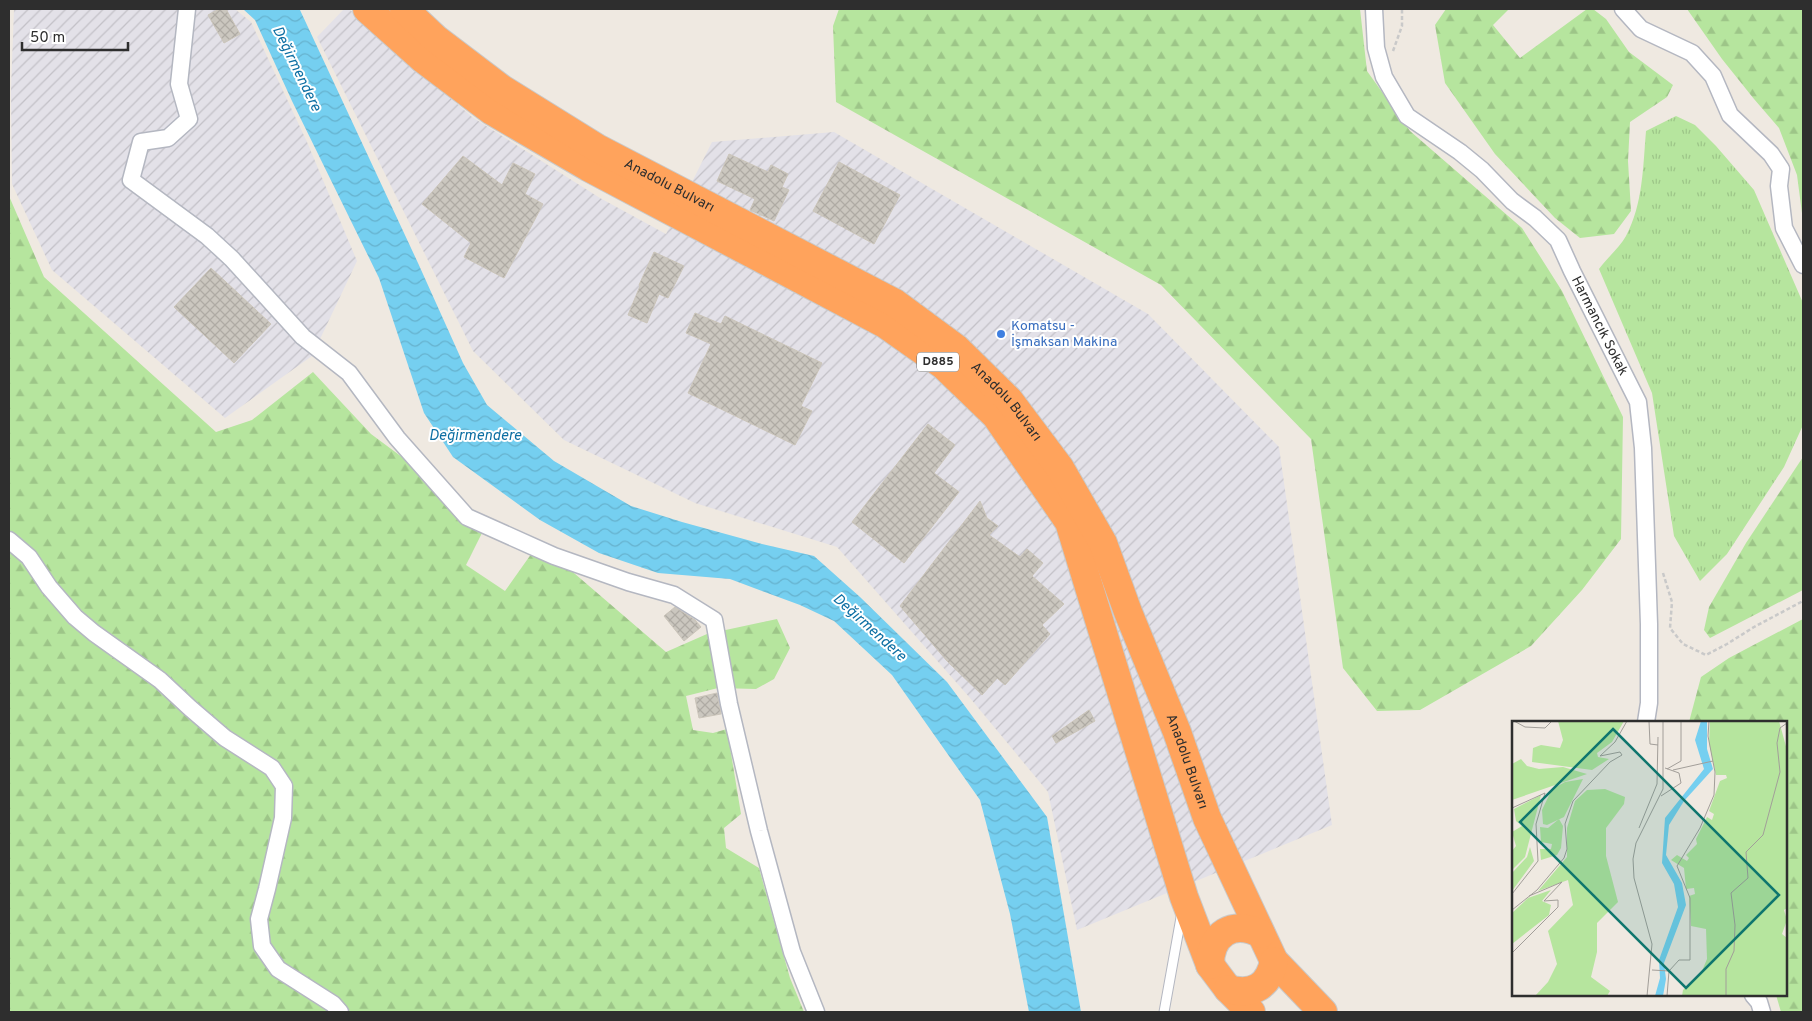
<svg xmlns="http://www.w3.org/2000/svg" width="1812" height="1021" font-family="Overpass,sans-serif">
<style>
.industrial{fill:url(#industrial-furrows)}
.grass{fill:url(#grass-tufts)}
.forest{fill:url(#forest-firs)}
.water{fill:url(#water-waves)}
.building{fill:url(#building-cross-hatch);stroke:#cbc5ba}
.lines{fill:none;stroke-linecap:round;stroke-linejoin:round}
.lane-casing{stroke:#b4b7c1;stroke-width:11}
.street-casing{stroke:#b4b7c1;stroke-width:19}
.highway-casing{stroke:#c9c9c9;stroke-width:30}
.path{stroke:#c9c9c9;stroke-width:2.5;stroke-dasharray:4 2.5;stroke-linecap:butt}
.lane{stroke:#fff;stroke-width:9}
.street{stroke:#fff;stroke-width:16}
.highway{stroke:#ffa35c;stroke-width:28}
.shop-dot{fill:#3f7fe0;stroke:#fff;stroke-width:2}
.labels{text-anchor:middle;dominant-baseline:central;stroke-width:4;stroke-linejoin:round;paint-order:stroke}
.shield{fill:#fff;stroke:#6d6d6d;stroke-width:1}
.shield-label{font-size:12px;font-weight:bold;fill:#2e2e2e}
.street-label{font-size:14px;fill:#2e2e2e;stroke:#fff}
.shop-label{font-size:14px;fill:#366cbe;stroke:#fff;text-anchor:start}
.water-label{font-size:15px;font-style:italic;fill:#0d6fa3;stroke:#fff}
.inset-road{fill:none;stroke:#a29e99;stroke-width:1}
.view{fill:#0f766e;fill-opacity:0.15;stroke:#0f766e;stroke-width:2.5}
.inset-edge{fill:none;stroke:#2e2e2e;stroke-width:2.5}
</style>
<defs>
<pattern id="industrial-furrows" width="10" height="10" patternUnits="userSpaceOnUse" patternTransform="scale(1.25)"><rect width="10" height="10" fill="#e3e1e8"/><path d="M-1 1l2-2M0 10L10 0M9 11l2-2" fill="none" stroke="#c3c1c7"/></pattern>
<pattern id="grass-tufts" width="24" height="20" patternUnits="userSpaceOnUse" patternTransform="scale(1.25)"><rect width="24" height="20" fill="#b6e59e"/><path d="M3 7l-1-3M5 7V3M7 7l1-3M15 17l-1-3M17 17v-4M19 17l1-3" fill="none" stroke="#9dc588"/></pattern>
<pattern id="forest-firs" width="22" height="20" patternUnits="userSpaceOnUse" patternTransform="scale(1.25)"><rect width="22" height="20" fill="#b6e59e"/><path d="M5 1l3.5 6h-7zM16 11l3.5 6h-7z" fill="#9dc588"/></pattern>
<pattern id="water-waves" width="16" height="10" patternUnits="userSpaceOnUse" patternTransform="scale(1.25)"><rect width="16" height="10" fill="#75cff0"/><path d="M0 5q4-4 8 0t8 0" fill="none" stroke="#66b2ce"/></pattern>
<pattern id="building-cross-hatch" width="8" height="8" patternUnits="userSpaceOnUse" patternTransform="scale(1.25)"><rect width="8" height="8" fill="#cbc7bf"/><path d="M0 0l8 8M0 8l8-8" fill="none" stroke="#afaba4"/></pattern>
</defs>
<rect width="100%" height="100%" fill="#efe9e1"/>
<!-- industrial -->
<g class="industrial">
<polygon points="14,9 235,9 251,22 307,142 357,261 312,356 225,418 52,270 12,184 11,90"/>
<polygon points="344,9 349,9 472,117 600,198 666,234 712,142 834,132 1148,314 1279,447 1332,825 1077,930 1048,792 970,698 837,547 695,503 564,440 473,351 317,37"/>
</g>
<!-- grass -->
<path class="grass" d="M 1676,116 L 1695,125 L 1716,146 L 1754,190 L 1803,303 L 1803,425 L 1784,467 L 1727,554 L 1700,581 L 1674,536 L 1652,393 L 1599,269 C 1607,258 1620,247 1626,236 C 1643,204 1643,167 1646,131 Z"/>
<!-- forest -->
<g class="forest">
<polygon points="839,9 1360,9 1367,71 1410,131 1522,228 1562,291 1623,417 1621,539 1582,590 1531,646 1420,710 1377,711 1343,668 1311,439 1161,285 836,102 833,26"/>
<polygon points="1446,9 1509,9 1493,25 1520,58 1587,9 1593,9 1606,19 1629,52 1673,85 1667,97 1630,122 1628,161 1631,211 1614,234 1580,238 1555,218 1495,154 1445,83 1435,25"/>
<polygon points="1687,9 1803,9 1803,221 1797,175 1779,128 1754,99 1722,59"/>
<polygon points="9,196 44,277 216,432 252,420 313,372 371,434 488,521 466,565 505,591 539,543 666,652 707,634 777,619 790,648 774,679 756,689 718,688 686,696 693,730 713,733 727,729 741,814 724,828 726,848 759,868 790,978 804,1012 9,1012"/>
<polygon points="1803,457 1803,590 1710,638 1704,630 1709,607 1746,543"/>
<polygon points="1803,619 1803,1012 1781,1012 1776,995 1786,995 1786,722 1689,722 1701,677 1729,658"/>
</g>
<!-- water -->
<polygon class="water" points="243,9 300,10 418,263 463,363 487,405 554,461 631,506 682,522 762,544 814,556 860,597 947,682 1047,817 1081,1012 1029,1012 1010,914 980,800 892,675 834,621 800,605 730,579 658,573 599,553 540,520 453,457 424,413 379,278 292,101 255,20"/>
<!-- building -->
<g class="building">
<polygon points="219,9 226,9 240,34 224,43 208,15"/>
<polygon points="729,154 768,172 771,165 788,174 782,187 789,190 774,221 750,210 755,199 717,181"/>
<polygon points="463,156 502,185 513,163 535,174 525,194 543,204 504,278 464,257 471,243 422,204"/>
<polygon points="839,162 900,195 874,244 813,211"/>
<polygon points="654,252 684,266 668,298 659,294 647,323 628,315 640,286 639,285"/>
<polygon points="211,268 271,324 234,363 174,307"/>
<polygon points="695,313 721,324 725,316 822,363 801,406 812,411 795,445 688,393 711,344 686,333"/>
<polygon points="928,424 955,445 934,473 959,492 904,563 852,522"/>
<polygon points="980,501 987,518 998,526 989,535 1020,557 1027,549 1043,563 1032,576 1064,604 1042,625 1050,634 1005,685 997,678 982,695 947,661 900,606"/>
<polygon points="675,607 695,620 701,627 684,641 664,616"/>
<polygon points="717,693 721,714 699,718 695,698"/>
<polygon points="1089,710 1095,721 1056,743 1052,736"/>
</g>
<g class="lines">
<defs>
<polyline id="lane" points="1164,1012 1182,912"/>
<g id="street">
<polyline points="187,9 179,84 189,119 168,138 141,142 131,180 207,236 232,259 303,337 349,373 397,438 467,517 554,556 628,582 674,595 714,620 729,704 759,831 792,952 816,1012"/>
<path id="s1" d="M 1374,9 L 1376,48 L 1384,77 L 1407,116 L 1460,152 L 1482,170 L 1512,201 L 1535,218 L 1558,240 L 1572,271 L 1638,402 L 1643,448 L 1649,624 L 1649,703 L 1646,722"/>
<polyline points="1623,9 1641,29 1692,53 1713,76 1730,115 1771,154 1781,169 1779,186 1784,228 1803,265"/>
<polyline points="9,540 29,557 49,587 75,617 94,633 160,680 190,708 225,738 272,768 284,786 283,818 267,889 259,919 262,946 278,969 333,1004 340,1012"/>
<polyline points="1753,995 1759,1002 1762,1012"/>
</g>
<g id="highway">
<polyline points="367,9 423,59 492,111 588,167 885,324 943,365 996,416 1069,522 1184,897 1210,965 1228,989 1251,1012"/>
<path id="s2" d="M 404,9 L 436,39 L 502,89 L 597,148 L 895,303 L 956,348 L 1009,400 L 1060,468 L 1103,543 L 1128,612 L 1177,732 L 1207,818 L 1274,961 L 1323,1012"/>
<path d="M 1210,965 C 1210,934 1233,919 1261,934"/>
<path d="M 1228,989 C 1253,996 1269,986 1274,961"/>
</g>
</defs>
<!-- lane casing -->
<use href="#lane" class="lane-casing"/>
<!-- street casing -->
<use href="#street" class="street-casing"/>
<!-- highway casing -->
<use href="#highway" class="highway-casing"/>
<!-- path -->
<g class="path">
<polyline points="1393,51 1402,26 1402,9"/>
<polyline points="1663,573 1672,602 1670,628 1683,644 1706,655 1727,644 1754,627 1803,601"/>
</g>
<!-- lane -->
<use href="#lane" class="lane"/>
<!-- street -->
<use href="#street" class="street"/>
<!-- highway -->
<use href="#highway" class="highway"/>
</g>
<!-- markers -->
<circle class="shop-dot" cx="1001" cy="334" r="5"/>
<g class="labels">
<!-- shield labels -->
<rect class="shield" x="917" y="352.5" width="42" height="19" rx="4"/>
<g class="shield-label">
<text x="938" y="362">D885</text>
</g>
<!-- street labels -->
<g class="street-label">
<text stroke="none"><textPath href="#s2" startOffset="320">Anadolu Bulvarı</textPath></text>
<text stroke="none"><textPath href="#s1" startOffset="406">Harmancık Sokak</textPath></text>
<text stroke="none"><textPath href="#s2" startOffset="724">Anadolu Bulvarı</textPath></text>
<text stroke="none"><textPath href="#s2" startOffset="1130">Anadolu Bulvarı</textPath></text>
</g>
<!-- shop labels -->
<g class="shop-label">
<text x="1011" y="326">Komatsu -<tspan x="1011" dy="16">İşmaksan Makina</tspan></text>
</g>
<!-- water labels -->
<g class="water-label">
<text transform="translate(296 69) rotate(64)">Değirmendere</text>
<text x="475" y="436">Değirmendere</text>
<text transform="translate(869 628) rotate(42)">Değirmendere</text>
</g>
</g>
<!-- overview -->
<g transform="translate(1512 721)">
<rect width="275" height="275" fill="#efe9e1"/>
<path d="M 71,58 L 52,96 L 35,104 L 31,103 L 30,89 L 40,68 L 53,61 ZM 18,126 L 22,140 L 0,170 L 0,152 L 15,136 Z" fill="#b6e59e"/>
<path d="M 46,0 L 112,0 L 100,21 L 85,32 L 86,36 L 97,38 L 80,49 L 20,41 L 21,27 L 29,24 L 48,27 L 51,19 ZM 198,0 L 267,0 L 275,29 L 275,187 L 272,189 L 275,199 L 270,213 L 275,217 L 275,275 L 170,275 L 171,269 L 190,250 L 195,238 L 194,208 L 179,205 L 177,175 L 183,173 L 182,167 L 174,168 L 172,147 L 159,139 L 165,134 L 175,140 L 177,137 L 174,134 L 185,123 L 184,118 L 195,96 L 200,99 L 202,93 L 197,90 L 208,60 L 215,57 L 214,54 L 204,54 L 197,22 ZM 9,38 L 15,45 L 27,48 L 51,46 L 75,53 L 0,79 L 0,43 ZM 93,68 L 113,76 L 112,83 L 94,107 L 94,135 L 106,181 L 85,202 L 85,231 L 79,256 L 98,270 L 95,275 L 23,275 L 36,261 L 45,243 L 36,210 L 61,184 L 56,159 L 26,170 L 55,136 L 55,107 L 63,80 L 75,69 ZM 29,74 L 13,136 L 0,149 L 0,130 L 4,125 L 0,111 L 10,105 L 4,100 L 2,88 ZM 47,98 L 51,105 L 49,127 L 45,134 L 29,139 L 28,128 L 39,128 L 40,123 L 29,121 L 28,106 L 36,107 ZM 39,169 L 30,180 L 39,184 L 37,194 L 0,223 L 0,192 L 16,177 Z" fill="#b6e59e"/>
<path d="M 189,0 L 195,0 L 195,28 L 201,48 L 172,80 L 157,104 L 154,134 L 170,162 L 174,184 L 152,242 L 154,258 L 151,275 L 143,275 L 148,257 L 147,239 L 166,186 L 162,163 L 150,142 L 153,97 L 192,48 L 183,19 Z" fill="#75cff0"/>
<path class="inset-road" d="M 2,0 L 13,6 L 33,7 L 40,0M 137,0 L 138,23 L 146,24M 155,48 L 169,40 L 169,0M 161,49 L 201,40M 149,75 L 169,62 L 167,52 L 153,47M 0,87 L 33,72 L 24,103 L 26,140 L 0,173M 127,107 L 145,63 L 146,16M 0,189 L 25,169 L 52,137 L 55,128 L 53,103 L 61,80 L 98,41 L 110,34 L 108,31 L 88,35 L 103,21 L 115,0M 0,232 L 46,186 L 46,179 L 32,180 L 50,161 L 17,175M 140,249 L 157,250 L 155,275M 157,250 L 167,239 L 178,239 L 178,177 L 165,145 L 188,107 L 202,74 L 203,51 L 196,15 L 197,0M 135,275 L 140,223 L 122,157 L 121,138 L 124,122 L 151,68 L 151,0M 214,275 L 214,248 L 222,230 L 223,204 L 219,172 L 236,157 L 234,131 L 251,114 L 268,51 L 265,22 L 268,7 L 275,2"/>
<path class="view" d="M 101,8 L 267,174 L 174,267 L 8,101 Z"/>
<rect width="275" height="275" class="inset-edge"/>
</g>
<!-- border -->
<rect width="1812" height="1021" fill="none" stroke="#2e2e2e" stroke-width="20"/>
<!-- scale -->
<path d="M22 42v8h106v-8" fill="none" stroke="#2e2e2e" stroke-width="2.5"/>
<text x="30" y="42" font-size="15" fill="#2e2e2e" stroke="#ffffff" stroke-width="4" paint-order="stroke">50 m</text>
</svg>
